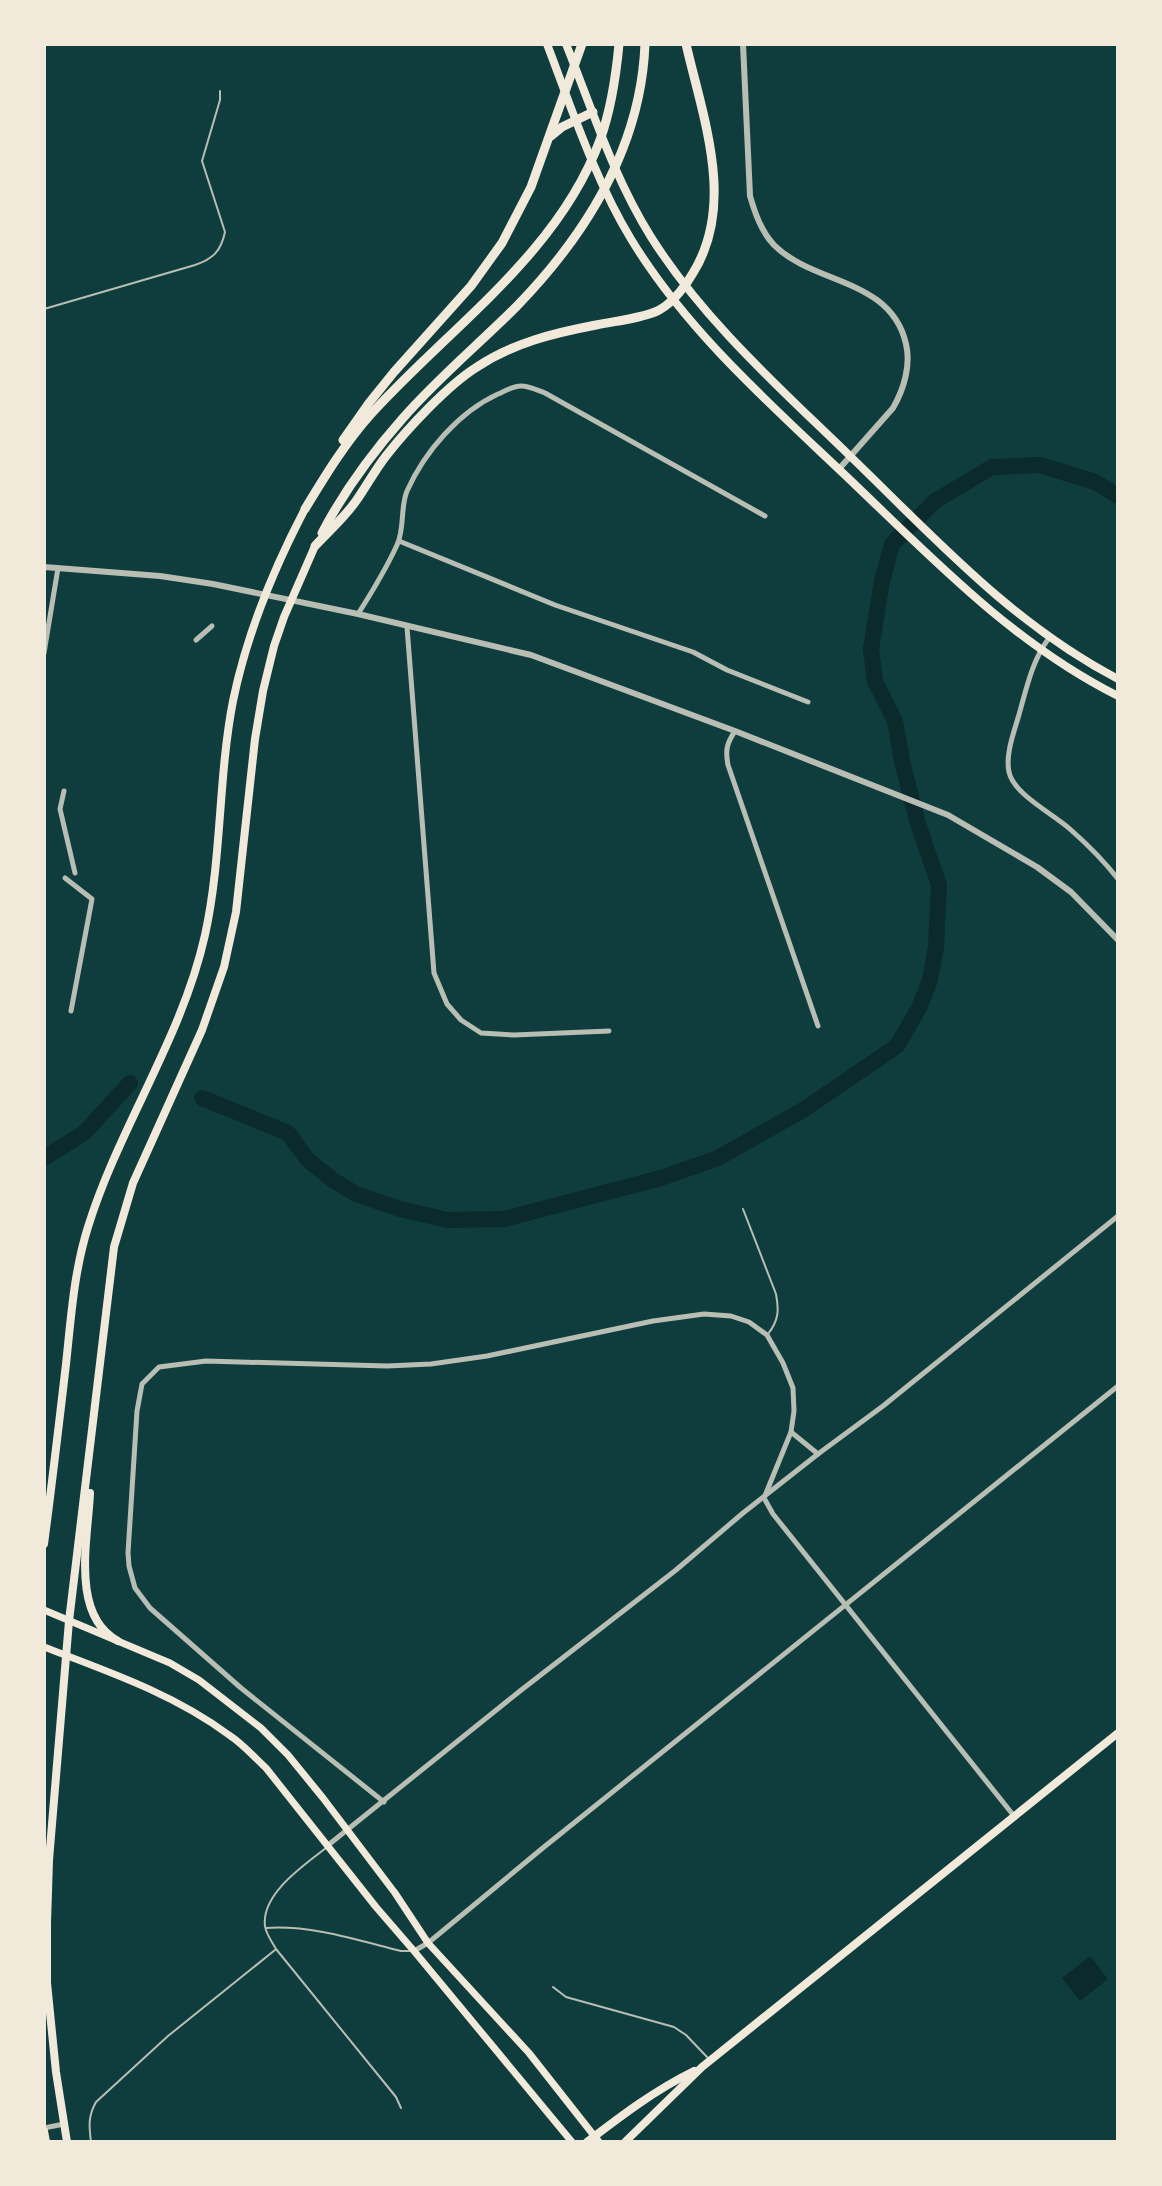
<svg xmlns="http://www.w3.org/2000/svg" width="1162" height="2186" font-family="Spectral,serif">
<style>
.water{fill:#0a2a2b}
.lines{fill:none;stroke-linecap:round;stroke-linejoin:round}
.river{stroke:#0a2a2b;stroke-width:16}
.service{stroke:#b8beb3;stroke-width:2}
.minor{stroke:#b8beb3;stroke-width:5}
.tertiary{stroke:#b8beb3;stroke-width:6}
.secondary{stroke:#f1e9da;stroke-width:7}
.primary{stroke:#f1e9da;stroke-width:8}
.trunk{stroke:#f1e9da;stroke-width:8}
.motorway{stroke:#f1e9da;stroke-width:9}
</style>
<rect width="100%" height="100%" fill="#0f3d3e"/>
<!-- water -->
<polygon class="water" points="1090,1956 1108,1979 1080,2001 1062,1978"/>
<g class="lines">
<!-- river -->
<g class="river">
<polyline points="202,1098 288,1133 308,1160 333,1180 356,1194 400,1209 447,1220 504,1219 661,1178 718,1158 803,1110 897,1046 919,1008 930,980 936,947 939,885 918,824 902,761 895,721 875,681 871,649 882,581 892,544 935,501 992,467 1040,465 1095,482 1118,496"/>
<polyline points="44,1158 84,1133 130,1083"/>
</g>
<!-- service -->
<g class="service">
<path d="M 44,309 L 195,265 C 213,259 221,251 225,232 L 202,161 L 220,100 L 220,91"/>
<path d="M 743,1209 L 776,1294 C 779,1310 779,1320 768,1334"/>
<path d="M 326,1848 C 304,1865 261,1894 265,1926 C 266,1934 272,1942 276,1949 L 396,2097 L 401,2108"/>
<path d="M 266,1928 C 312,1925 357,1940 401,1951 L 409,1951"/>
<polyline points="553,1987 566,1997 674,2027 686,2035 707,2057"/>
<path d="M 91,2142 C 89,2126 88,2116 96,2102 L 168,2036 L 275,1950"/>
</g>
<!-- minor -->
<g class="minor">
<polyline points="399,541 555,605 693,652 727,670 808,702"/>
<path d="M 358,614 C 372,592 386,569 397,545 C 405,528 400,508 407,491 C 425,451 459,412 498,394 C 505,391 513,386 521,386 C 529,386 537,390 545,393 L 765,516"/>
<polyline points="407,627 434,973 447,1004 461,1020 481,1033 514,1035 609,1031"/>
<path d="M 1049,638 C 1033,659 1027,686 1020,711 C 1015,730 1005,753 1009,772 C 1014,795 1054,814 1071,830 C 1088,845 1104,861 1118,879"/>
<polyline points="196,640 212,626"/>
<polyline points="44,653 58,568"/>
<path d="M 735,731 C 727,743 725,750 728,765 L 818,1026"/>
<polyline points="64,791 60,809 75,873"/>
<polyline points="65,878 92,899 71,1011"/>
<polyline points="791,1432 818,1454"/>
<polyline points="384,1802 241,1688 150,1608 135,1588 129,1566 128,1553 137,1411 142,1384 159,1367 206,1361 387,1366 431,1364 487,1356 653,1321 704,1314 731,1316 749,1322 767,1335 783,1363 793,1388 794,1411 791,1432 764,1498 773,1514 1014,1816"/>
<polyline points="327,1846 520,1691 676,1570 743,1513 818,1454 883,1406 1118,1216"/>
<polyline points="414,1951 428,1943 544,1847 1118,1386"/>
<polyline points="44,2128 64,2124"/>
</g>
<!-- tertiary -->
<g class="tertiary">
<path d="M 743,44 L 750,196 C 755,213 761,231 774,245 C 814,285 891,278 906,344 C 911,365 904,389 893,408 L 839,469"/>
<polyline points="44,567 160,576 213,584 358,614 531,655 735,731 948,815 1037,867 1071,892 1118,940"/>
</g>
<!-- secondary -->
<g class="secondary">
<polyline points="44,1610 170,1663 199,1680 261,1728 288,1755 323,1798 395,1893 428,1943 529,2053 599,2142"/>
<path d="M 44,1647 C 107,1671 174,1694 229,1735 C 243,1744 254,1757 266,1768 L 376,1907 L 414,1951 L 572,2142"/>
</g>
<!-- primary -->
<g class="primary">
<path d="M 547,44 C 571,107 596,182 631,239 C 686,330 769,403 846,476 C 930,556 1012,643 1118,696"/>
<path d="M 566,44 C 592,109 614,178 651,237 C 704,321 780,388 850,456 C 935,538 1011,623 1118,679"/>
<path d="M 587,2142 C 621,2116 655,2090 694,2071"/>
<polyline points="625,2142 702,2067 1118,1733"/>
</g>
<!-- trunk -->
<g class="trunk">
<path d="M 90,1493 C 88,1539 70,1615 118,1641"/>
<path d="M 44,1544 C 52,1484 59,1424 66,1364 C 71,1318 74,1271 88,1227 C 119,1127 182,1038 205,935 C 222,858 218,778 233,701 C 247,633 273,570 305,509"/>
<polyline points="44,2131 46,2142"/>
<polyline points="67,2142 56,2072 47,1983 47,1923 49,1860 69,1621 114,1247 133,1183 202,1030 224,967 236,912 255,739 263,691 274,646 284,617 315,546"/>
</g>
<!-- motorway -->
<g class="motorway">
<polyline points="551,136 562,127 593,112"/>
<polyline points="343,440 369,403 394,372 471,286 502,243 531,187 582,44"/>
<path d="M 305,509 C 325,476 345,443 371,414 C 450,327 558,254 600,140 C 611,110 616,76 619,44"/>
<path d="M 322,533 C 344,491 372,453 403,418 C 438,378 479,344 516,307 C 586,235 641,147 645,44"/>
<path d="M 315,546 C 328,532 344,518 356,501 C 366,487 375,470 386,456 C 407,429 448,385 477,367 C 513,343 554,333 596,325 C 616,321 637,319 655,312 C 672,305 684,288 693,273 C 736,204 703,118 686,44"/>
</g>
</g>
<!-- border -->
<rect width="1162" height="2186" fill="none" stroke="#f1e9da" stroke-width="92"/>
</svg>
